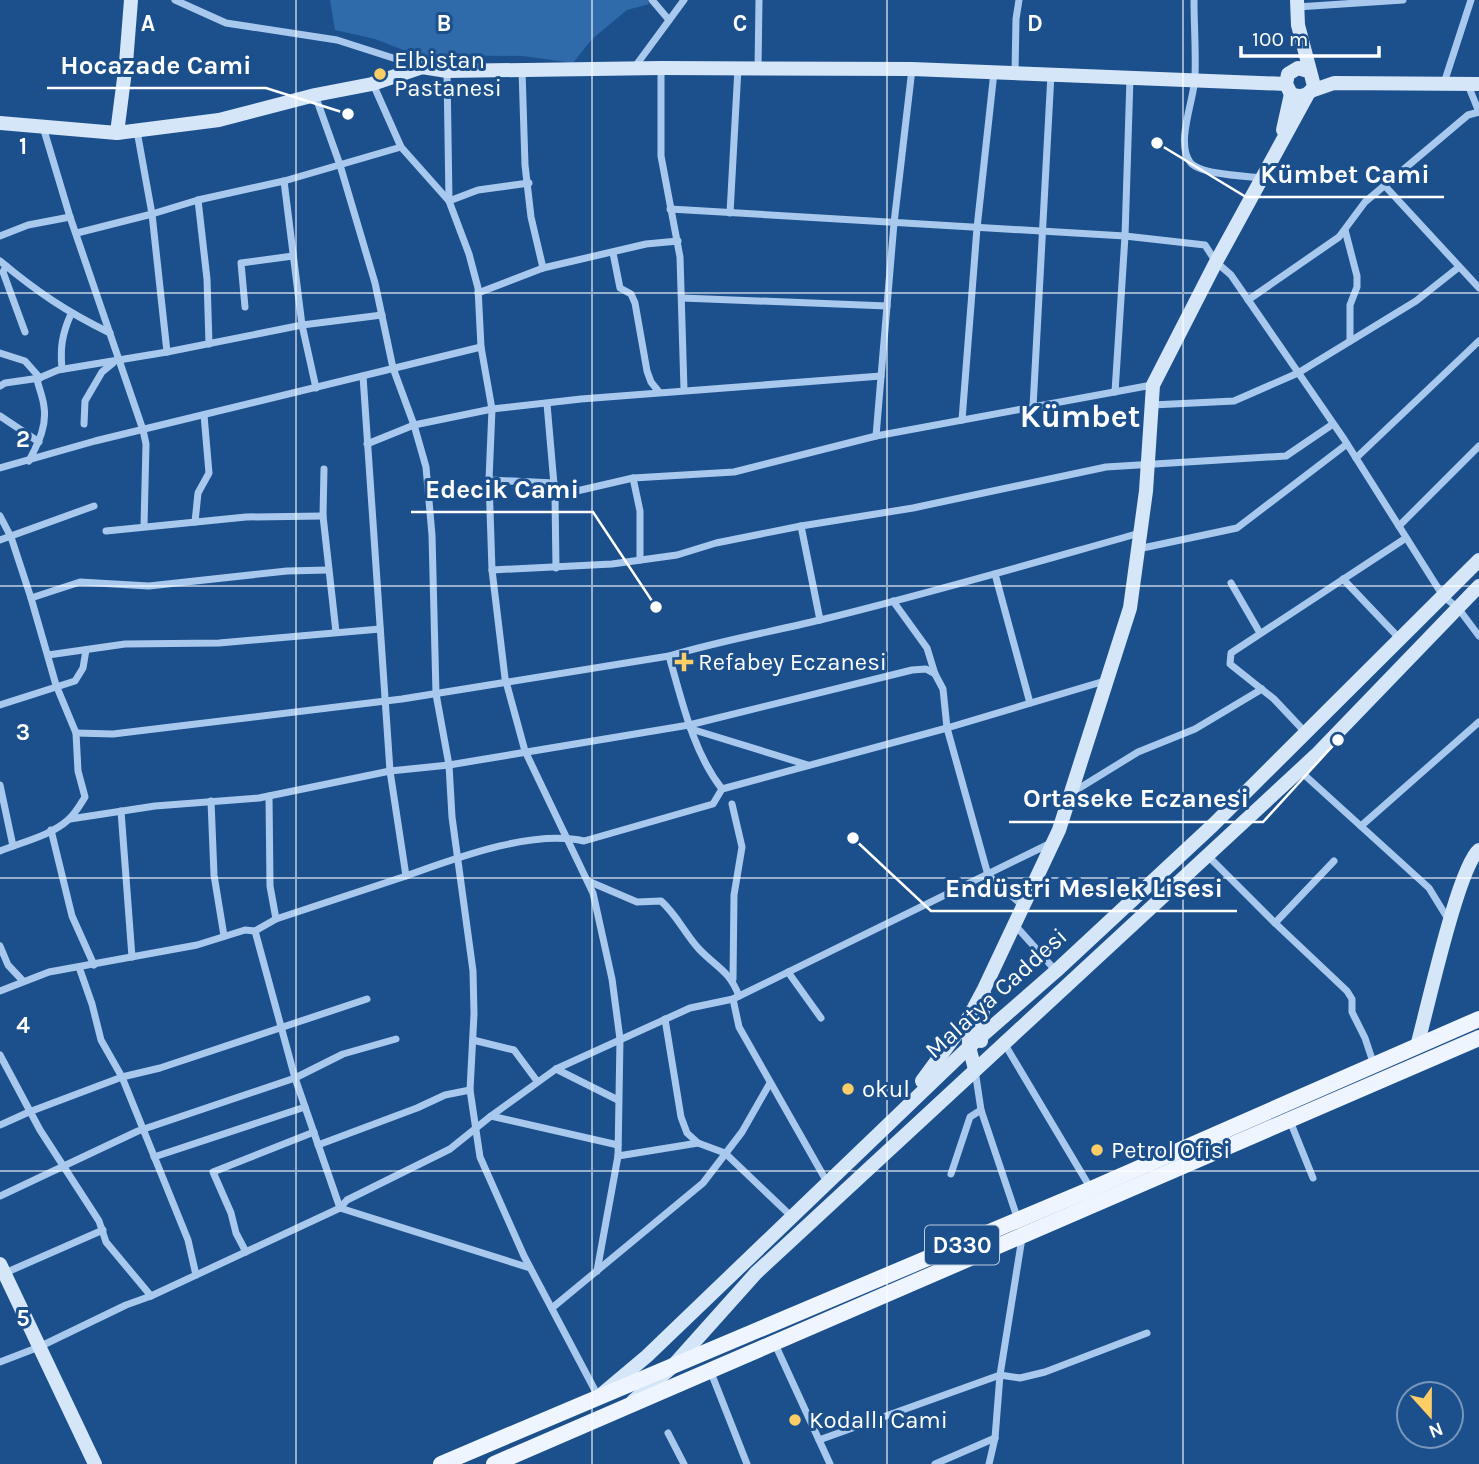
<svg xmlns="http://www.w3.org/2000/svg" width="1479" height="1464" font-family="Karla,sans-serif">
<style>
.green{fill:#2f6baa}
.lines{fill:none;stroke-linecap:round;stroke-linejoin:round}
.street{stroke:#a8c9ed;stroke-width:7}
.secondary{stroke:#d5e6f9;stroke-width:14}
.primary{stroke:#eef5ff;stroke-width:16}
.grid{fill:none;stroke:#fff;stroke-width:2;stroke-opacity:0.55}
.poi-dot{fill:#fdcd66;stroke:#1c508c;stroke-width:2.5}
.labels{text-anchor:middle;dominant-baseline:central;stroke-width:6;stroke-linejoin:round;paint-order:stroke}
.shield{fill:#1c508c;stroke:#bbcadc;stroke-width:2}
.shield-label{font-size:23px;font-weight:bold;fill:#fff}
.poi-label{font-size:24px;fill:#fff;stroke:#1c508c;text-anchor:start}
.street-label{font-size:24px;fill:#fff;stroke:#1c508c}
.district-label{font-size:32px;font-weight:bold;fill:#fff;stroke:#1c508c}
.grid-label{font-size:23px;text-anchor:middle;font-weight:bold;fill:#fff;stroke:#1c508c;stroke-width:6;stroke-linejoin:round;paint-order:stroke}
.leader{fill:none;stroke:#fff;stroke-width:2.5}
.callout-dot{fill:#fff;stroke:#1c508c;stroke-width:2.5}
.callout-label{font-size:26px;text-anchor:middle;font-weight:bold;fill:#fff;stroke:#1c508c;stroke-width:6;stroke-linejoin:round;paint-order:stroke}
</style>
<rect width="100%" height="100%" fill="#1c508c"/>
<!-- green -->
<polygon class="green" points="330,0 648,0 649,4 627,10 592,39 573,63 523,56 416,55 375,39 335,30"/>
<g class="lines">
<!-- street -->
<g class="street">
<polyline points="175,0 226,23 337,40 418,66"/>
<polyline points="652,0 669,20"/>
<path d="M 1194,0 C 1194,25 1196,51 1195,76 C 1195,98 1175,142 1190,162 C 1200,175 1246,176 1263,178"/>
<polyline points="1297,7 1403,0"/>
<polyline points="634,68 684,0"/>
<polyline points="661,68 661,156 680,257 684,390"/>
<polyline points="758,69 759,0"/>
<polyline points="522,70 525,165 531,217 543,268"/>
<polyline points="447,71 449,201 469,254 478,288 481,347 492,409 489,480 492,570 505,678 525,751 593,893 612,979 620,1039 618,1156 597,1271"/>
<polyline points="1015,73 1016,19 1019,0"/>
<polyline points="1444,83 1471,0"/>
<polyline points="373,84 401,147 449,201 478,190 529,183"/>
<polyline points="1468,85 1479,112"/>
<polyline points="315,95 340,165 375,283 393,368 414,425 492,409 581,399 881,376"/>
<polyline points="43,127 70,217 143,430 146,444 144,526"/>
<polyline points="137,131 152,214 167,352"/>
<polyline points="284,181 302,325 316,388"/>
<polyline points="1385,186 1479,288"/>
<polyline points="198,200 207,279 209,344"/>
<polyline points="670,209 1125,236 1205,245 1216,262 1231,275 1344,439 1443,596 1458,608 1479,636"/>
<polyline points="730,213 738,68"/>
<polyline points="1345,230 1357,276 1357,287 1350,305 1350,341"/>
<polyline points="77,233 152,214 198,200 284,181 401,147"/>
<polyline points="0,236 28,225 70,217"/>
<polyline points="613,253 620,288 631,294 635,303 647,371 651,382 659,392"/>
<path d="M 0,261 C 37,292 67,312 110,333"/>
<polyline points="6,266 3,272 25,332"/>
<polyline points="478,293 543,268 646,244 678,241"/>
<polyline points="682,298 887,306"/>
<polyline points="1248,300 1339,237 1365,202 1468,115 1479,112"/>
<polyline points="245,307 241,263 293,256"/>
<polyline points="0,353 25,361 40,378"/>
<path d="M 62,369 C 60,348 62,334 71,314"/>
<polyline points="363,376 390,771 406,876"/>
<polyline points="0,386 5,383 40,378"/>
<polyline points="1115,392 1125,236 1130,78"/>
<polyline points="547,404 555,496 556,568"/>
<polyline points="1152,405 1234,401 1298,373 1416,301 1459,267"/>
<polyline points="1033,407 1051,74"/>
<polyline points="0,416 39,442"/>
<polyline points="962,420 977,228 994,72"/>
<polyline points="84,424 85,401 102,372 113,363"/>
<polyline points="876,436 894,223 912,69"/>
<polyline points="367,444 414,425 426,467 432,535 436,694 449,765 452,817 473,971 474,1014 470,1090 480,1157 524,1256 598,1396"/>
<polyline points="1356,458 1479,341"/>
<path d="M 29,461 C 38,443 47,427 44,407 C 43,397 39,389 37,379 L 58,370 L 167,352 L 302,325 L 382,315"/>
<polyline points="0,468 95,441 481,347"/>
<polyline points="324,469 323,516 336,632"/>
<polyline points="633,478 640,511 640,560"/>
<polyline points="489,480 554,483"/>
<polyline points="555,496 633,478 734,472 876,436 1152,385"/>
<path d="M 0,516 L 11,537 L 31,598 L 56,685 L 76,733 L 78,771 L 85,797 C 80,805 75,814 68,820 C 50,836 22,842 0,851"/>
<polyline points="195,522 198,493 209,473 204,415"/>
<polyline points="801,526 820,620"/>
<polyline points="1399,526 1479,446"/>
<polyline points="106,531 246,517 323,516"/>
<polyline points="0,540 94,506"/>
<polyline points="1138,549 1237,528 1347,444"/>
<polyline points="492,570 612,564 677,555 716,543 801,526 913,508 1106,467 1286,456 1333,424"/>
<polyline points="995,574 1030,703"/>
<polyline points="1343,579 1400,639"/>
<polyline points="1231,583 1260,633"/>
<polyline points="31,598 80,582 149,586 287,571 328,570"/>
<polyline points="893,601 927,648 935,674"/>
<polyline points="48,655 125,644 219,643 380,629"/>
<path d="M 669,656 C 682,701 693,752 722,789"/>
<polyline points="0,705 75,681 83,668 86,650"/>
<polyline points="691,729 808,765"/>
<path d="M 76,733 L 113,734 L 402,699 L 669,656 C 719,641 770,632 820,620 C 927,594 1033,563 1140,533"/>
<polyline points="1306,733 1274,699 1230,664 1231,653 1406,538"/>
<polyline points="1299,770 1429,888 1448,919"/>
<polyline points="0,785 13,846"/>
<polyline points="1073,792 1138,752 1195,729 1262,689"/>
<polyline points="269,796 270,886 276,919"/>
<polyline points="211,801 214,875 224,936"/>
<polyline points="732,804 742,847 734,895 733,979"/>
<polyline points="121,811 132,957"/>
<polyline points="70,819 155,806 259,798 390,771 449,765 689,725 912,670 926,669 935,674 943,689 947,728 988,875 1023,906"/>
<polyline points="1361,826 1479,722"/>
<polyline points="51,830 72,916 94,965"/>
<polyline points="1207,855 1275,923 1347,991 1352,999 1352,1012 1365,1038 1374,1065"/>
<path d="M 588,881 L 637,902 L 661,901 C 677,915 685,934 699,949 C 717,968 729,970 739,996"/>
<polyline points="1275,923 1334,861"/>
<polyline points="1015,925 1056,971"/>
<polyline points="255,931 295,1078 340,1208 530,1268"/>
<polyline points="0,946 8,965 23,981"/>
<polyline points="79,967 92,1004 101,1040 122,1077 188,1240 196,1275"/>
<polyline points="788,972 821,1018"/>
<path d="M 0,991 L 49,972 L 197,945 L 245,930 L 255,931 L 276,919 C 319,905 361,891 403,877 C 454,859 531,829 584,841 L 713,804 L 722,789 L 947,728 L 1108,680"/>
<polyline points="733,999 739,1027 827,1182"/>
<polyline points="665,1019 681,1117 687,1133 698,1143 725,1153 791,1216"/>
<polyline points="473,1040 514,1050 537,1081"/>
<polyline points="1004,1043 1091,1189"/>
<polyline points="0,1055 40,1130 99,1221 106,1242 151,1296"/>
<polyline points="556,1069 618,1100"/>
<polyline points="975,1070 981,1110 1018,1220"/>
<polyline points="491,1116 618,1145"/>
<polyline points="1290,1121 1313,1178"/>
<polyline points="0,1125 29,1112 122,1077 160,1068 367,999"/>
<polyline points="318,1145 417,1108 445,1095 470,1090"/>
<polyline points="618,1156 698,1143"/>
<polyline points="154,1157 305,1107"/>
<polyline points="951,1174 970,1117 981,1110"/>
<polyline points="0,1196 138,1131 295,1078 343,1054 396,1039"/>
<polyline points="246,1252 236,1233 231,1213 213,1172 314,1132"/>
<polyline points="5,1273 103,1230"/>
<polyline points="552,1308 703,1183 742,1132 770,1083"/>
<polyline points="774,1342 819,1440 1000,1375 1020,1378 1045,1372 1147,1333"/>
<polyline points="0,1362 39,1347 126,1305 151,1296 340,1208 347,1200 450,1149 491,1116 556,1069 690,1008 733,999 1049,844"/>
<polyline points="710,1370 747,1464"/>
<polyline points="668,1433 684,1464"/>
<polyline points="819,1440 830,1464"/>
<polyline points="935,1464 995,1438"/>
<polyline points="989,1464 995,1438 1000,1375 1022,1238"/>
</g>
<!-- secondary -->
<g class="secondary">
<path d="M 1297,0 L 1298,25 L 1314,86 C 1309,96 1301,98 1291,94 L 1286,84 L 1288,74 L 1298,68 L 1308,71"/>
<polyline points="1311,91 1334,83 1479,84"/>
<polyline points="0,123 117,133 219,120 315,95 372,84 422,67 447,71 661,68 912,69 1286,84"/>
<polyline points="1283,130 1291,94"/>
<polyline points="117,133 126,63 131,0"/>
<polyline points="981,1041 984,994"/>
<path d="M 1417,1046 C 1427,1011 1458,867 1479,850"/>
<polyline points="975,1069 969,1047 969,1017 984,989 1059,830 1130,608 1146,491 1153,385 1216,262 1308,94"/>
<polyline points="922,1081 969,1017"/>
<polyline points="0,1264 95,1464"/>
<polyline points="603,1393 647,1356 969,1047 1056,971 1213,825 1479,560"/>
<polyline points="633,1401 671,1368 756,1273 1316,755 1479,586"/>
</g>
<!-- primary -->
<g class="primary">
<polyline points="441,1464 1091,1189 1479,1019"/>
<polyline points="494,1464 1479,1038"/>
</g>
</g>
<!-- grid -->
<path class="grid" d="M 296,0 L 296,1464M 592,0 L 592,1464M 887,0 L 887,1464M 1183,0 L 1183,1464M 0,293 L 1479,293M 0,586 L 1479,586M 0,878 L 1479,878M 0,1171 L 1479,1171"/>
<!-- markers -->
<g class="poi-dot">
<circle cx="380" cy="74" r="7"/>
<path d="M680.5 651.5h7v7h7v7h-7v7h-7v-7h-7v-7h7z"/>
<circle cx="848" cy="1089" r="7"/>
<circle cx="1097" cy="1150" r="7"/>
<circle cx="795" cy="1420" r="7"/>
</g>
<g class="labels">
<!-- shield labels -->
<rect class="shield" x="925" y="1225.5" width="74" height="39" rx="5"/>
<g class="shield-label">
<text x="962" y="1245">D330</text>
</g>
<!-- poi labels -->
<g class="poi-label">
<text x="394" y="60">Elbistan<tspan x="394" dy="28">Pastanesi</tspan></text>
<text x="698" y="662">Refabey Eczanesi</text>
<text x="862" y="1089">okul</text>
<text x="1111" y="1150">Petrol Ofisi</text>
<text x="809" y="1420">Kodallı Cami</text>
</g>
<!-- street labels -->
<g class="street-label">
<text transform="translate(996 993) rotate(-42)">Malatya Caddesi</text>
</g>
<!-- district labels -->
<g class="district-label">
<text x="1080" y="416">Kümbet</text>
</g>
</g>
<g class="grid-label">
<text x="148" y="31">A</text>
<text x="444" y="31">B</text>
<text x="740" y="31">C</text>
<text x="1035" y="31">D</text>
<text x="23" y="154">1</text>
<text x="23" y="447">2</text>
<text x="23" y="740">3</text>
<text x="23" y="1033">4</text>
<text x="23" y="1326">5</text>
</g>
<!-- callouts -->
<path class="leader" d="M348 114L266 88H47M1157 143L1246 197H1444M656 607L593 512H411M1338 740L1263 822H1009M853 838L931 911H1237"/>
<g class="callout-dot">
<circle cx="348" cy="114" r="7"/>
<circle cx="1157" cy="143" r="7"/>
<circle cx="656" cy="607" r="7"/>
<circle cx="1338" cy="740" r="7"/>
<circle cx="853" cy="838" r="7"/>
</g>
<g class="callout-label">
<text x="156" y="74">Hocazade Cami</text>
<text x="1345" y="183">Kümbet Cami</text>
<text x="502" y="498">Edecik Cami</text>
<text x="1136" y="807">Ortaseke Eczanesi</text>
<text x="1084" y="897">Endüstri Meslek Lisesi</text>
</g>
<!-- north arrow -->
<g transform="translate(1430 1415) rotate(159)"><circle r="33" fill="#1c508c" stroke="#7796ba" stroke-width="2"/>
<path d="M0-5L12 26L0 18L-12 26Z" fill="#fdcd66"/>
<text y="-10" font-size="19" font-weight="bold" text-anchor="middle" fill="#ffffff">N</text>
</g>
<!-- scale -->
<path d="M1241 46v10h138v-10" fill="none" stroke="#ffffff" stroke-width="3.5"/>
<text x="1252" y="46" font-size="21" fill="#ffffff" stroke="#1c508c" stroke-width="5" paint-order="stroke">100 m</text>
</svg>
